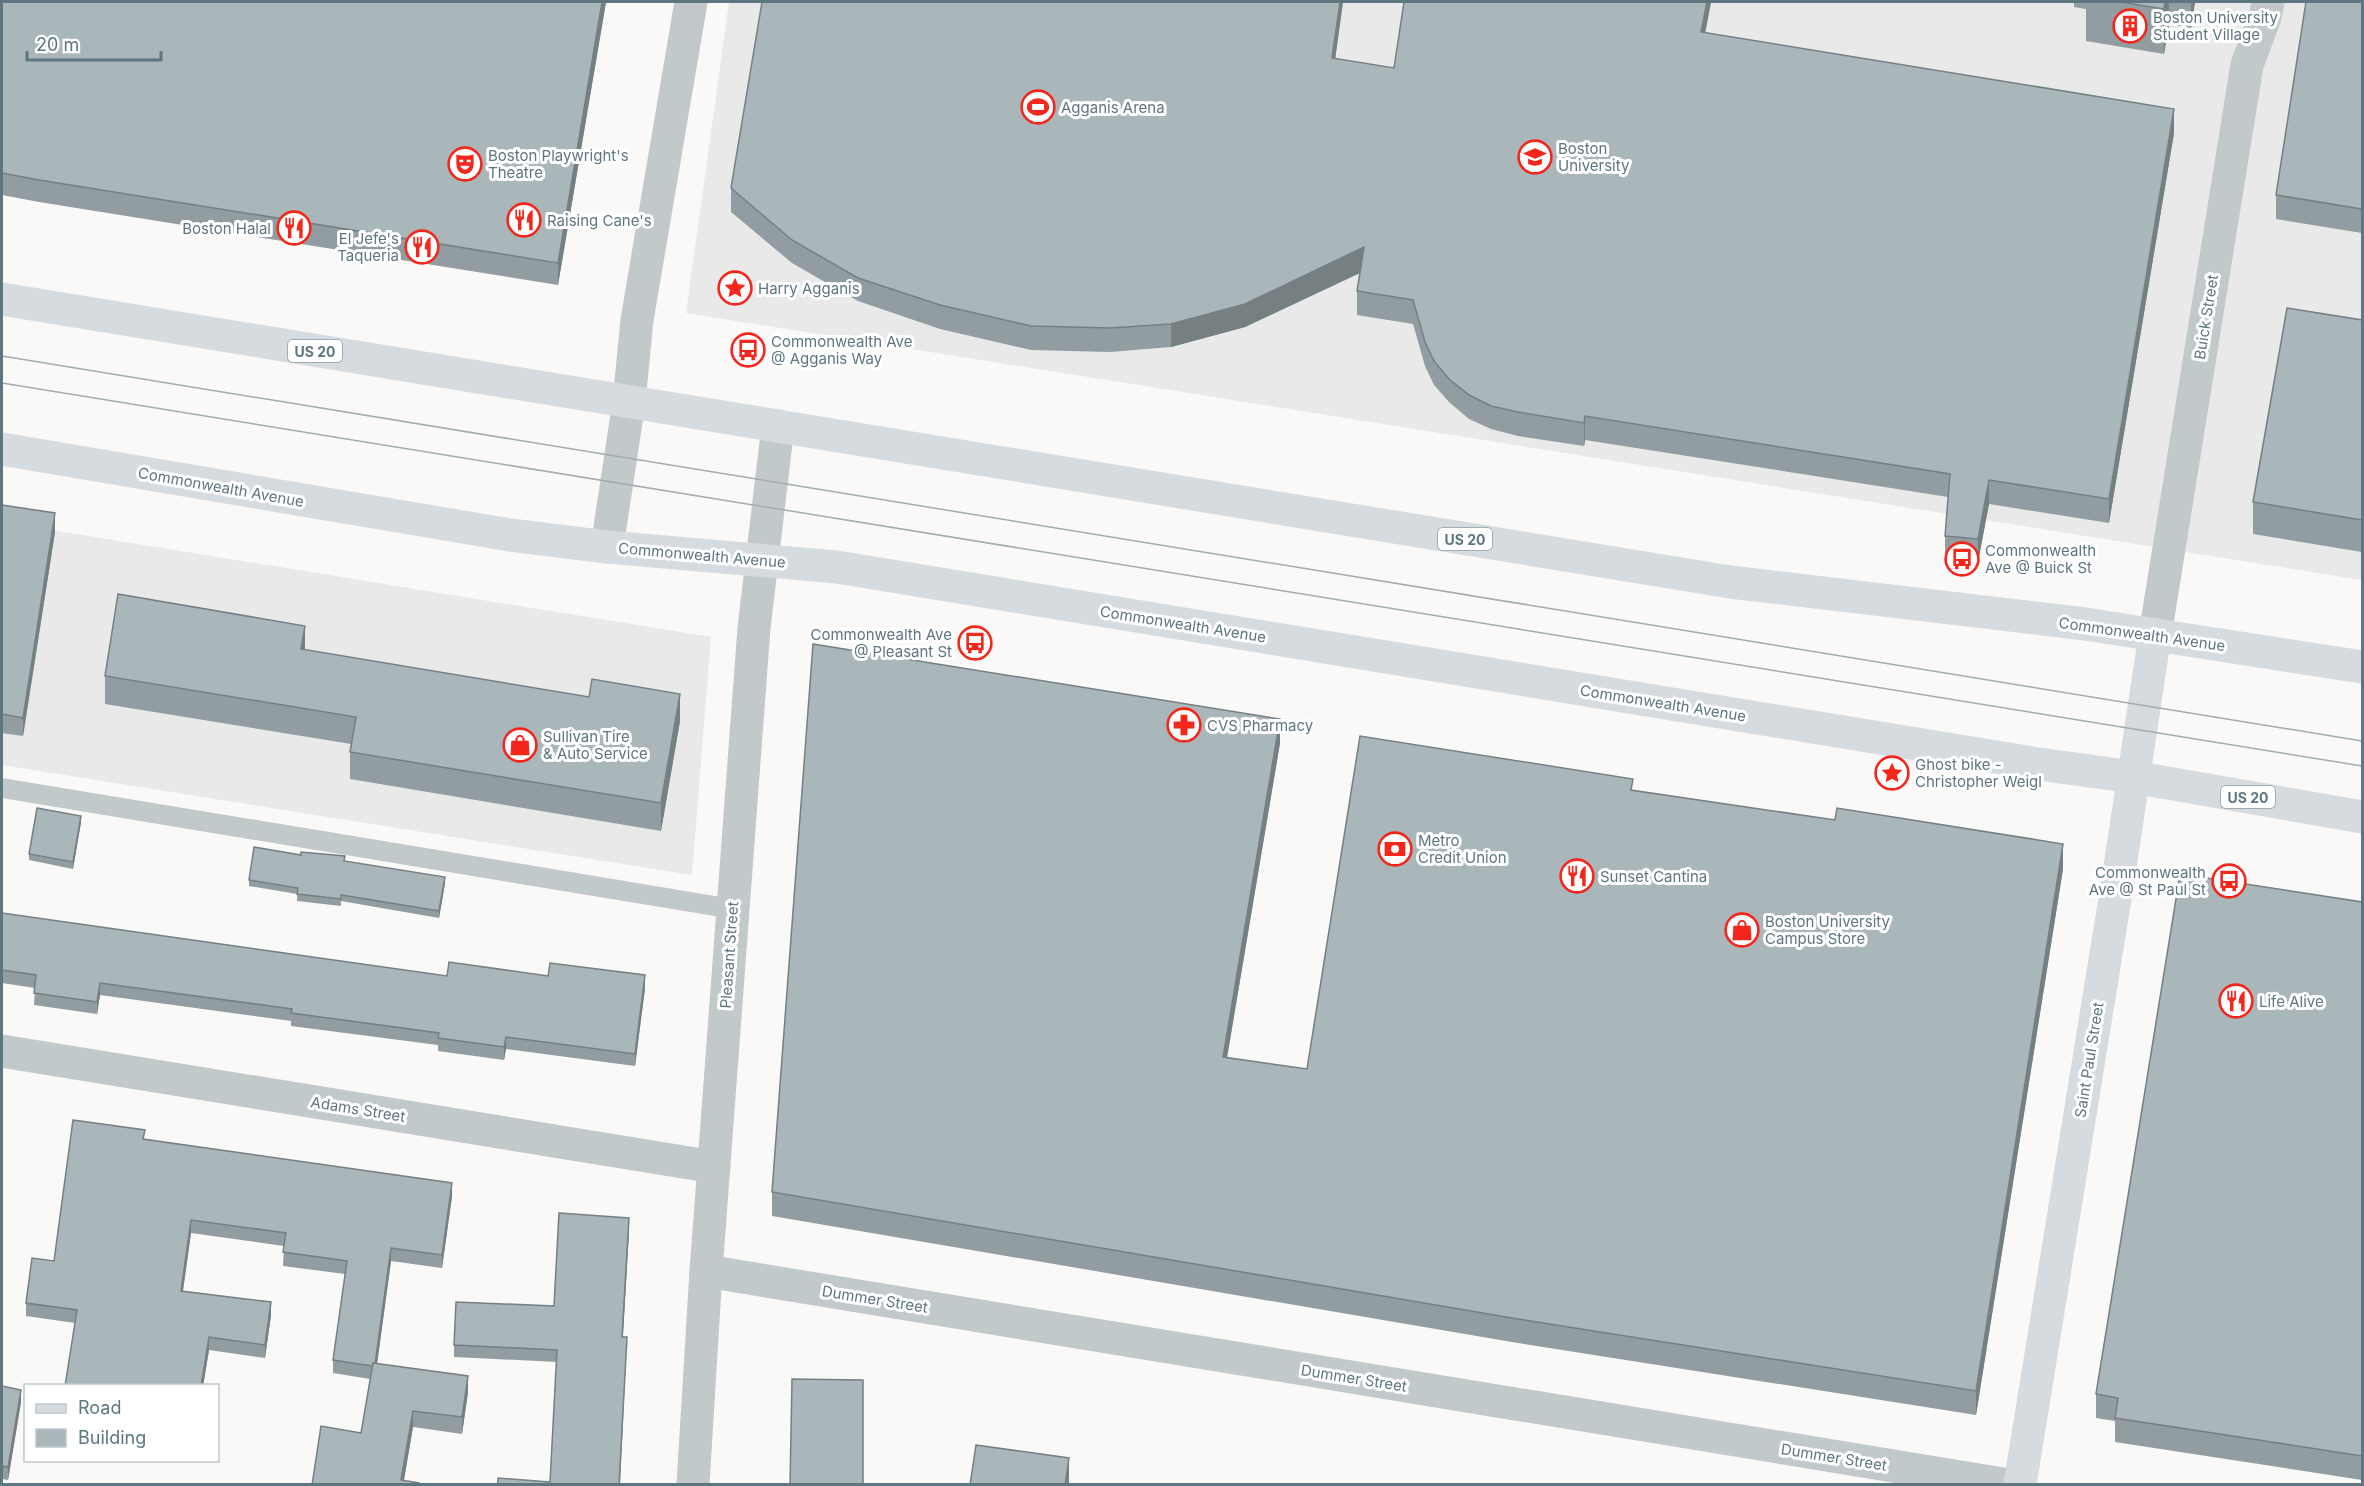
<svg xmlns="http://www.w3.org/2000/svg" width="2364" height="1486" font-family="Inter,sans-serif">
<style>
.built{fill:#e8e9e8}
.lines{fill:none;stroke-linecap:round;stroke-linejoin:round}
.service{stroke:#c2c9cb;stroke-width:20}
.minor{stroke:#c2c9cb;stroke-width:33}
.tertiary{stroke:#c2c9cb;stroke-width:33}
.secondary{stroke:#d5dbde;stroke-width:33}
.primary{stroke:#d5dbde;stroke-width:33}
.tram{stroke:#a1acb0;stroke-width:1.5}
.wall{fill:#919da0}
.shaded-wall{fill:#767f82}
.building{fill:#a9b6ba;stroke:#767f82;stroke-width:1.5}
.labels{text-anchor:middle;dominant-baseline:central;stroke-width:6;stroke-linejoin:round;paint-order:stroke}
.shield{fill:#fff;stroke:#8e9fa5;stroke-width:1.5}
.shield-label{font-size:14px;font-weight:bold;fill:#5e767f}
.poi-label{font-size:15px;fill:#5e767f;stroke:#fff;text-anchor:start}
.street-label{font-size:15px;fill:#5e767f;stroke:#fff}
</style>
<rect width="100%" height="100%" fill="#faf9f7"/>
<!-- built -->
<g class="built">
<polygon points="729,2 2362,2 2362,580 686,313"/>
<polygon points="2,522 711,637 692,875 2,765"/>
</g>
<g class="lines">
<!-- service -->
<polyline class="service" points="2,788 733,909"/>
<!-- minor -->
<g class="minor">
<polyline points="607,547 629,402 637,320 691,2"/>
<polyline points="2155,635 2247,65 2265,17 2268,2"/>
<polyline points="2,1051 714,1167"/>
<polyline points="706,1271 2003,1484"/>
</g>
<!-- tertiary -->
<polyline class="tertiary" points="693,1484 706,1271 754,628 778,426"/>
<!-- secondary -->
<polyline class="secondary" points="2020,1484 2118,880 2155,635"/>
<!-- primary -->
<g class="primary">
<polyline points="2,299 1730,582 2085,624 2362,667"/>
<polyline points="2,449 510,535 607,547 837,567 2032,763 2133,777 2362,817"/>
</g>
<!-- tram -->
<g class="tram">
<polyline points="2,356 2362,741"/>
<polyline points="2,383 2362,766"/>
</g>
</g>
<!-- wall -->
<g class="wall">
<polygon points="2,2 606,2 558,285 39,202 2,195"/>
<polygon points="1343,2 1335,59 1394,68 1404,2 1711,2 1705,32 2174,133 2109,523 1989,504 1978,562 1945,559 1945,536 1948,497 1585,440 1584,446 1518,436 1491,429 1469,419 1449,402 1434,385 1425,366 1413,324 1357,315 1357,291 1360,273 1245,327 1171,347 1110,352 1031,350 940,329 858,301 792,263 731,212 731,188"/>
<polygon points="2074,2 2195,2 2191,28 2169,24 2164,54 2086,41 2086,9 2074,7"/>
<polygon points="2362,2 2362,233 2276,219 2276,195"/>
<polygon points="2362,320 2362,552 2253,534 2253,502"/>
<polygon points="2,505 55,532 23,736 2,733"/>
<polygon points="305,650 680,721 661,831 350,779 350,752 351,744 105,704 105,676"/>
<polygon points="1280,743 1227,1058 1307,1069 1633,791 2063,869 1976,1415 1512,1342 772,1216 772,1192"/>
<polygon points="81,822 73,869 29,860 29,854"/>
<polygon points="301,855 345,861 445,883 439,918 341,901 341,906 297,901 297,894 249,886 249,880"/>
<polygon points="2362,902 2362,1480 2115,1442 2115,1421 2096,1418 2096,1394"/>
<polygon points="2,913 447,976 645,988 635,1066 506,1049 504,1060 438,1051 438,1045 291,1026 291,1021 100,995 97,1014 34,1005 35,988 2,983"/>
<polygon points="145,1139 452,1196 442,1268 391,1261 377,1364 468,1392 462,1434 413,1427 404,1480 312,1485 361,1433 370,1379 333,1373 333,1360 345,1274 283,1266 284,1246 191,1233 183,1291 271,1315 265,1358 209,1350 203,1386 65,1386 75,1323 26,1316 26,1303 54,1261"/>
<polygon points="629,1230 623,1337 627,1350 550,1482 557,1362 454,1357 454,1345 554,1306"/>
<polygon points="2,1386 21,1402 8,1480 2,1479"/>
</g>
<!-- shaded-wall -->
<g class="shaded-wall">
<polygon points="602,2 606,2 558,285 558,263"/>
<polygon points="1340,2 1343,2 1332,82 1332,58"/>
<polygon points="1707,2 1711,2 1701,55 1701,32"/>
<polygon points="2165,2 2169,2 2169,24 2164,54 2164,9"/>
<polygon points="2191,2 2195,2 2191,28"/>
<polygon points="2174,109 2174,133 2109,523 2109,499"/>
<polygon points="1364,247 1364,271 1245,327 1171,347 1171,324"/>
<polygon points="1585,416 1585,440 1584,446 1584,423"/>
<polygon points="1989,480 1989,504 1978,562 1978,539"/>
<polygon points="55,513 55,532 23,736 23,718"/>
<polygon points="305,626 305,653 301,649"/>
<polygon points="680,694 680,721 661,831 661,803"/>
<polygon points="1280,719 1280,743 1223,1081 1223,1057"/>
<polygon points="81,816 81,822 73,869 73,862"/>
<polygon points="2063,844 2063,869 1976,1415 1976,1391"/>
<polygon points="445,877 445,883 439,918 439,911"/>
<polygon points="645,975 645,988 635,1066 635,1054"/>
<polygon points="100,983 100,995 97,1014 97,1002"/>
<polygon points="506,1037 506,1049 504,1060 504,1047"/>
<polygon points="452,1183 452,1196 442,1268 442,1255"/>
<polygon points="629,1218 629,1230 622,1349 622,1337"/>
<polygon points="191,1220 191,1233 181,1304 181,1291"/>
<polygon points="391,1248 391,1261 375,1379 375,1366"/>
<polygon points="271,1302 271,1315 265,1358 265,1345"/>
<polygon points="209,1337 209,1350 203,1386 201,1386"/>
<polygon points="627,1337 620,1485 619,1485"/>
<polygon points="468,1376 468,1392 462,1434 462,1417"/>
<polygon points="21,1390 21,1402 8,1480 8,1467"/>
<polygon points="413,1411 413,1427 403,1485 401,1480"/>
<polygon points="1069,1458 1069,1485 1065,1485"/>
</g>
<!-- building -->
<g class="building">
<polygon points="2,2 602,2 558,263 39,180 2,173"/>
<polygon points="762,2 1340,2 1332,58 1394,68 1404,2 1707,2 1701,32 2174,109 2109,499 1989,480 1978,539 1945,536 1950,474 1585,416 1584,423 1518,412 1491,406 1469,395 1449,379 1434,361 1425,342 1413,300 1357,291 1364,247 1245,304 1171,324 1110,328 1031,326 940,305 858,278 792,240 731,188"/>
<polygon points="2120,2 2165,2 2164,9"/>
<polygon points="2306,2 2362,2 2362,209 2276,195"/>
<polygon points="2287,308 2362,320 2362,520 2253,502"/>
<polygon points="2,505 55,513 23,718 2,714"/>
<polygon points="118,594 305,626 301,649 589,697 592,679 680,694 661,803 350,752 356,717 105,676"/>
<polygon points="813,644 1280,719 1223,1057 1307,1069 1360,736 1633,779 1631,790 1835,820 1837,808 2063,844 1976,1391 1512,1318 772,1192"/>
<polygon points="37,808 81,816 73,862 29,854"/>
<polygon points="254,847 301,855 301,852 345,856 344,861 445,877 439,911 341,895 341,899 297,894 298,888 249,880"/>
<polygon points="2180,874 2362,902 2362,1456 2115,1418 2118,1398 2096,1394"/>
<polygon points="2,913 447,976 449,962 548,976 550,963 645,975 635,1054 506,1037 504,1047 438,1038 439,1033 291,1013 292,1009 100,983 97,1002 34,993 36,975 2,970"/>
<polygon points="73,1120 145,1130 143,1139 452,1183 442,1255 391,1248 375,1364 373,1363 372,1366 333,1360 347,1261 283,1252 286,1233 191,1220 181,1291 271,1302 265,1345 209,1337 201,1386 65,1386 77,1310 26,1303 32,1258 54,1261"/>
<polygon points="559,1213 629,1218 622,1337 627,1337 619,1485 498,1485 498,1478 550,1482 557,1350 454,1345 456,1302 554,1306"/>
<polygon points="373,1363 468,1376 462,1417 413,1411 401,1480 419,1483 419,1485 312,1485 321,1426 361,1433"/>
<polygon points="792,1379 863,1380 863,1485 790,1485"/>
<polygon points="2,1386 21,1390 8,1467 2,1466"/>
<polygon points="976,1445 1069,1458 1065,1485 970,1485"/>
</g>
<!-- icons -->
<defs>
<symbol id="building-ring" viewBox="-11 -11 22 22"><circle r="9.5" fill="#fff" stroke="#f5261c" stroke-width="1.5"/><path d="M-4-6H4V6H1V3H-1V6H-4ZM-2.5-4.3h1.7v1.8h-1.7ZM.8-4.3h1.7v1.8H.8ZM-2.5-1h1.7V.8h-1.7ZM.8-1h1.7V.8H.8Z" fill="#f5261c"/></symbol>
<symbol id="stadium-ring" viewBox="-11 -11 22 22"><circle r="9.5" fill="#fff" stroke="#f5261c" stroke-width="1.5"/><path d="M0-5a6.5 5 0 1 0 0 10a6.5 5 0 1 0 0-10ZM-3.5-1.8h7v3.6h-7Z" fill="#f5261c"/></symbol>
<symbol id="university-ring" viewBox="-11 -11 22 22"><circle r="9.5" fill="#fff" stroke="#f5261c" stroke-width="1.5"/><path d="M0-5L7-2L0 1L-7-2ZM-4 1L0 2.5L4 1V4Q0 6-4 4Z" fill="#f5261c"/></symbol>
<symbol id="theatre-ring" viewBox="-11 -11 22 22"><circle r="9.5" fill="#fff" stroke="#f5261c" stroke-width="1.5"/><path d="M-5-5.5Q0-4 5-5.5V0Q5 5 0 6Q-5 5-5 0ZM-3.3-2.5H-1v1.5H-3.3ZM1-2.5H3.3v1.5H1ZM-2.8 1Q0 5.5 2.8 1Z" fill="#f5261c"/></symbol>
<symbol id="restaurant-ring" viewBox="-11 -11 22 22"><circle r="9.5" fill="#fff" stroke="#f5261c" stroke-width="1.5"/><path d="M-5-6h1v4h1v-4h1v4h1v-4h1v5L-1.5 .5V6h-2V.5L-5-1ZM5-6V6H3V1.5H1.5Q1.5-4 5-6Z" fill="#f5261c"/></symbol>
<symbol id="sight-ring" viewBox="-11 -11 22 22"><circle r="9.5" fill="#fff" stroke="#f5261c" stroke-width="1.5"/><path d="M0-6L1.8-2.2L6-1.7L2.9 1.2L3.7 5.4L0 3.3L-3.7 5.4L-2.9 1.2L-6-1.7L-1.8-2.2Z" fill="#f5261c"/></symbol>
<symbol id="bus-ring" viewBox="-11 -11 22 22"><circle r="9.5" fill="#fff" stroke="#f5261c" stroke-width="1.5"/><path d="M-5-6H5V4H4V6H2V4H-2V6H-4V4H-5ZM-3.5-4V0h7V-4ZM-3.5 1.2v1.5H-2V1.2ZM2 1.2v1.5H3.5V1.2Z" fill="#f5261c"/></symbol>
<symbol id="pharmacy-ring" viewBox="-11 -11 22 22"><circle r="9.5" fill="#fff" stroke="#f5261c" stroke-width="1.5"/><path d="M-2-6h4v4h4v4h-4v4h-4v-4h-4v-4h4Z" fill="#f5261c"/></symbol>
<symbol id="shop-ring" viewBox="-11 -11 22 22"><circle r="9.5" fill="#fff" stroke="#f5261c" stroke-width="1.5"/><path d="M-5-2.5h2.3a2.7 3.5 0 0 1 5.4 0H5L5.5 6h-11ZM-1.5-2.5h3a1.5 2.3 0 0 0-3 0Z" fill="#f5261c"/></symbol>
<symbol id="bank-ring" viewBox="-11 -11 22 22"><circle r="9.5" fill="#fff" stroke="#f5261c" stroke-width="1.5"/><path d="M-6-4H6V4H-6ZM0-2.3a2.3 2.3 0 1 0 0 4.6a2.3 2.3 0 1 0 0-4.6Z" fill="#f5261c"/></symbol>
</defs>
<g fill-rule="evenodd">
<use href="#building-ring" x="2111" y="7" width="38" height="38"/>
<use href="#stadium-ring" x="1019" y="88" width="38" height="38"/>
<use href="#university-ring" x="1516" y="138" width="38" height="38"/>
<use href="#theatre-ring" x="446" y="145" width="38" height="38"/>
<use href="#restaurant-ring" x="505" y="201" width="38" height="38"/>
<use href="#restaurant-ring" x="275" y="209" width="38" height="38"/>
<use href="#restaurant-ring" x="403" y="228" width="38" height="38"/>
<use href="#sight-ring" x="716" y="269" width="38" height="38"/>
<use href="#bus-ring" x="729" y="331" width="38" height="38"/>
<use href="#bus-ring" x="1943" y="540" width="38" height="38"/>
<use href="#bus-ring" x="956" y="624" width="38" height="38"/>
<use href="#pharmacy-ring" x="1165" y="706" width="38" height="38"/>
<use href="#shop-ring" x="501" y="726" width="38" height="38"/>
<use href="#sight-ring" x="1873" y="754" width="38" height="38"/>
<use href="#bank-ring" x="1376" y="830" width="38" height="38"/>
<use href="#restaurant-ring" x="1558" y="857" width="38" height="38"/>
<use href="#bus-ring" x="2210" y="862" width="38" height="38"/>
<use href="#shop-ring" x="1723" y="911" width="38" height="38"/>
<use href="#restaurant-ring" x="2217" y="982" width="38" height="38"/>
</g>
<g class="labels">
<!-- shield labels -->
<g class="shield">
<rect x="288" y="340" width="54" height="22" rx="4.5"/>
<rect x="1438" y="528" width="54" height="22" rx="4.5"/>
<rect x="2221" y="786" width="54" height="22" rx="4.5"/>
</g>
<g class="shield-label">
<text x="315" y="351">US 20</text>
<text x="1465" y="539">US 20</text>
<text x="2248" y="797">US 20</text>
</g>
<!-- poi labels -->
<g class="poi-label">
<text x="2153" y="17">Boston University<tspan x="2153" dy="17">Student Village</tspan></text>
<text x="1061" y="107">Agganis Arena</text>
<text x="1558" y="148">Boston<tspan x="1558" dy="17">University</tspan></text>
<text x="488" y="155">Boston Playwright's<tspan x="488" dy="17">Theatre</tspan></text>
<text x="547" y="220">Raising Cane's</text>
<text x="271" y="228" text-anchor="end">Boston Halal</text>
<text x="399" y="238" text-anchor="end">El Jefe's<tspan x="399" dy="17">Taqueria</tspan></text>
<text x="758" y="288">Harry Agganis</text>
<text x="771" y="341">Commonwealth Ave<tspan x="771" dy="17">@ Agganis Way</tspan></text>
<text x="1985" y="550">Commonwealth<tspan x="1985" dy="17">Ave @ Buick St</tspan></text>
<text x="952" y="634" text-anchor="end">Commonwealth Ave<tspan x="952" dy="17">@ Pleasant St</tspan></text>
<text x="1207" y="725">CVS Pharmacy</text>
<text x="543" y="736">Sullivan Tire<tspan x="543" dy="17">&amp; Auto Service</tspan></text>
<text x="1915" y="764">Ghost bike -<tspan x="1915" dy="17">Christopher Weigl</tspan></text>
<text x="1418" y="840">Metro<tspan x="1418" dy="17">Credit Union</tspan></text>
<text x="2206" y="872" text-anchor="end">Commonwealth<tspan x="2206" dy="17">Ave @ St Paul St</tspan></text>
<text x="1600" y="876">Sunset Cantina</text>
<text x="1765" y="921">Boston University<tspan x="1765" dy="17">Campus Store</tspan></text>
<text x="2259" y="1001">Life Alive</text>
</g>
<!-- street labels -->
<g class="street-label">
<text transform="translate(2206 317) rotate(-81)">Buick Street</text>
<text transform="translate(221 487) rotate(10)">Commonwealth Avenue</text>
<text transform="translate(702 555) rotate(5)">Commonwealth Avenue</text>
<text transform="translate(1183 624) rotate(9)">Commonwealth Avenue</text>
<text transform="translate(2142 634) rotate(8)">Commonwealth Avenue</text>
<text transform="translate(1663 703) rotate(9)">Commonwealth Avenue</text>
<text transform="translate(729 955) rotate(-86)">Pleasant Street</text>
<text transform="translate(2089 1060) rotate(-81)">Saint Paul Street</text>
<text transform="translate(358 1109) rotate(9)">Adams Street</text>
<text transform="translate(875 1299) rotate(9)">Dummer Street</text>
<text transform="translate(1354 1378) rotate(9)">Dummer Street</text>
<text transform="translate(1834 1457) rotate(9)">Dummer Street</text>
</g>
</g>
<!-- border -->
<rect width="2364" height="1486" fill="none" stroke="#5e767f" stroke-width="6"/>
<!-- legend -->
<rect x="24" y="1384" width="195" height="78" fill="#ffffff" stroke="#bfc8cc" stroke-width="1.5"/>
<rect x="36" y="1404" width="30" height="9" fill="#d5dbde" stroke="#bfc8cc" stroke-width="1.5"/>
<text x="78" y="1414" font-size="18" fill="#5e767f">Road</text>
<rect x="36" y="1429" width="30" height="18" fill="#a9b6ba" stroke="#bfc8cc" stroke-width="1.5"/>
<text x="78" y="1444" font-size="18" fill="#5e767f">Building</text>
<!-- scale -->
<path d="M27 51v9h134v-9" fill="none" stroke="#5e767f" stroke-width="3"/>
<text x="36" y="51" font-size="18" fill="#5e767f" stroke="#ffffff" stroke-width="4.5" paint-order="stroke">20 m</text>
</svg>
